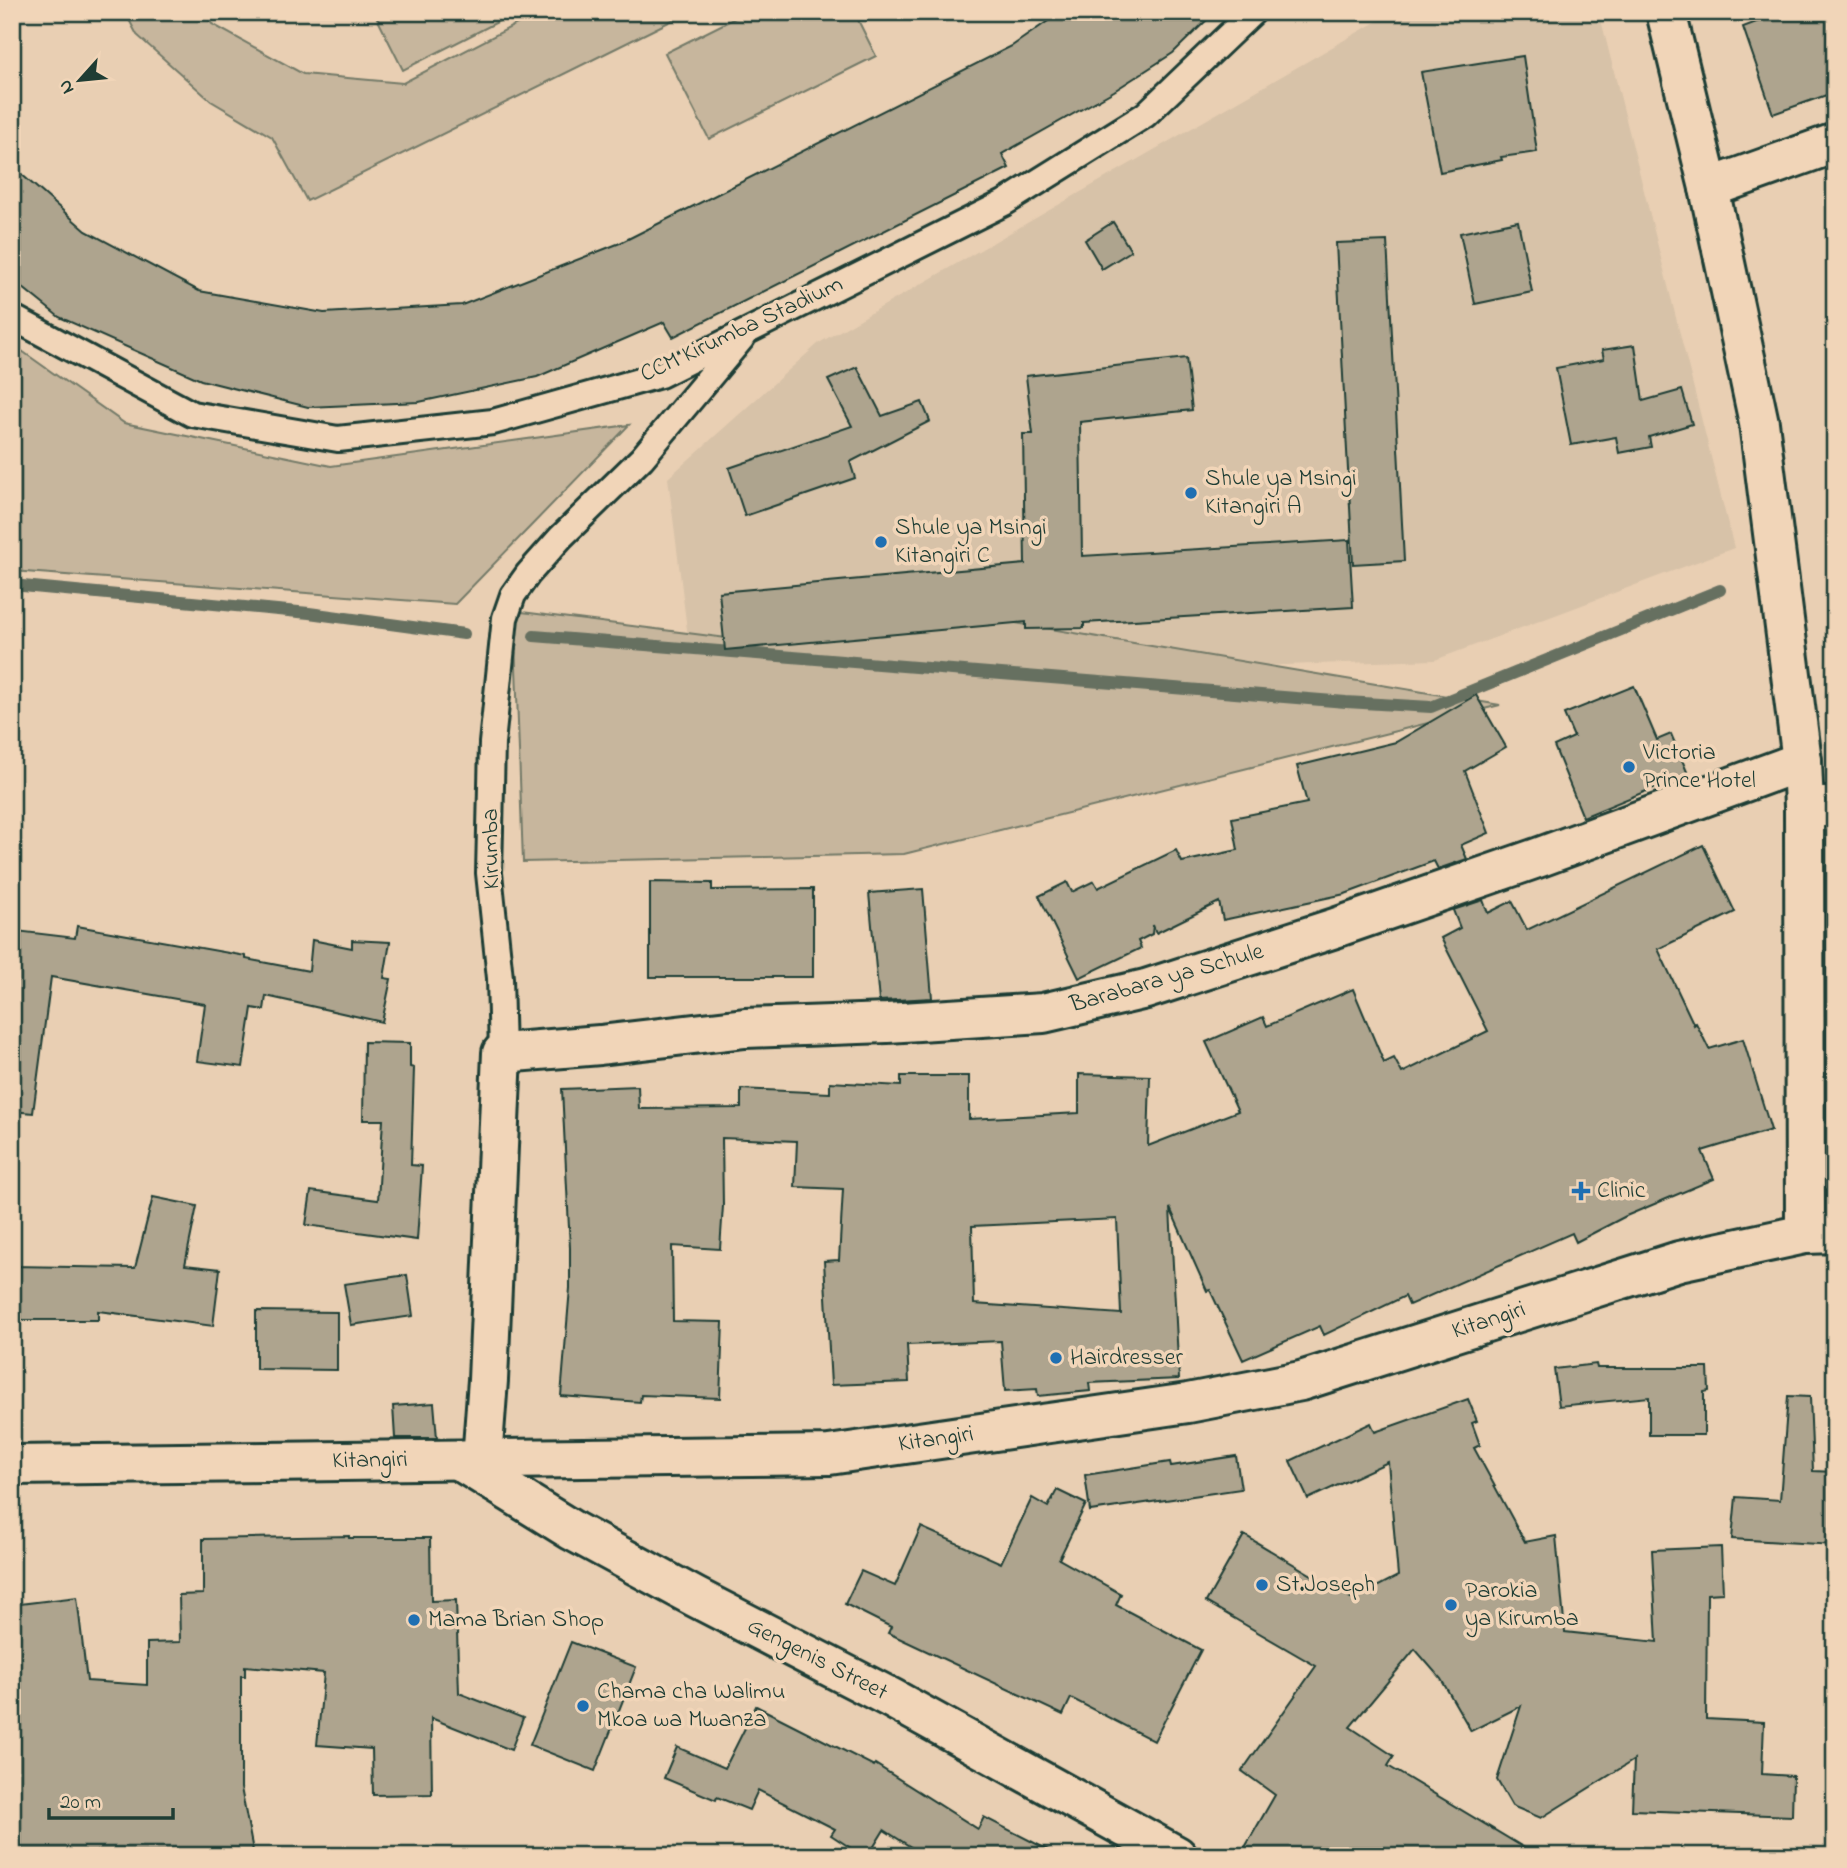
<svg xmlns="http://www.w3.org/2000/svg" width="1847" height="1868" font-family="'Indie Flower',sans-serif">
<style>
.built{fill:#d7c2a8}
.green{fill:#c7b69d;stroke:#737a68;stroke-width:2}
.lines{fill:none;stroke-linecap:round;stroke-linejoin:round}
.stream{stroke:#667061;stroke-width:12}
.building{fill:#aea48e;stroke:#1f3d34;stroke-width:2;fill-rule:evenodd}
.service-casing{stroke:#1f3d34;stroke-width:30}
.minor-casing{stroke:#1f3d34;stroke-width:44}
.tertiary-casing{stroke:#1f3d34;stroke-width:44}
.secondary-casing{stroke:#1f3d34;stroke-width:44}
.service{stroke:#f1d5b8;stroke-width:24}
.minor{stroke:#f1d5b8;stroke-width:38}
.tertiary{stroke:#f1d5b8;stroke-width:38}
.secondary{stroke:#f1d5b8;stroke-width:38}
.poi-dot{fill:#1f6fb2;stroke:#f1d5b8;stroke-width:2.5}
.labels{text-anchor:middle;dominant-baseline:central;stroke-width:7;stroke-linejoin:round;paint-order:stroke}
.street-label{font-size:24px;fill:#1f3d34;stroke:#f1d5b8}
.poi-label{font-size:24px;fill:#1f3d34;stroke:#f1d5b8;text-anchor:start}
</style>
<rect width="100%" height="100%" fill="#e9cfb3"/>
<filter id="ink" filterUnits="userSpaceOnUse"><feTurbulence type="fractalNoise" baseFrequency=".0143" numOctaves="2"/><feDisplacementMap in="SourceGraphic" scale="14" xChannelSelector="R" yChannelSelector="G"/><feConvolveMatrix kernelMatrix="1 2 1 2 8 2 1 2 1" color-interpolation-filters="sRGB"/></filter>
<g filter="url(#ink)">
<!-- built -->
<polygon class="built" points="1402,12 1599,12 1734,548 1435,660 694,685 668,478 819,343 1386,16"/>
<!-- green -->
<g class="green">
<polygon points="125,12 203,12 212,24 303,74 403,83 540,12 689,12 307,201 272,137 211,101 137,35"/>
<polygon points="374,12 517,12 403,70"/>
<polygon points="747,12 854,12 876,56 709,139 665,53"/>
<polygon points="12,344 124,423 331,466 629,425 455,604 12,571"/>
<polygon points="514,611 766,643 1004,621 1500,705 904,854 523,862"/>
<polygon points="1737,1848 1835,1853 1835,1856 1695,1856"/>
</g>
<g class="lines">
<!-- stream -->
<g class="stream">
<polyline points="12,585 309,613 464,634"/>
<polyline points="534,636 1346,702 1431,707 1720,590"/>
</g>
</g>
<!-- building -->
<g class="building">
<polygon points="1061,12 1215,12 1173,53 1114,91 1002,154 1009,168 673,337 664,322 537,377 419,402 308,407 201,380 59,317 12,279 12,166 86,231 199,291 324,313 462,305 620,243 1012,46"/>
<polygon points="1783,12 1835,12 1835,92 1773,114 1743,27"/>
<polygon points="1523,56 1537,152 1501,157 1502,160 1440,172 1421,72"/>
<polygon points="1518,221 1532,292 1475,304 1460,233"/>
<polygon points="1113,222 1131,251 1102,269 1085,240"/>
<polygon points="1387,241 1404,561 1353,564 1336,243"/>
<polygon points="1635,345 1643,401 1682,390 1692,424 1649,437 1651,447 1619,453 1616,437 1571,445 1556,368 1604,359 1602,350"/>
<polygon points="1186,358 1192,410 1080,422 1082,556 1349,540 1353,607 1084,623 1084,628 1026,629 1026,622 725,650 719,592 1025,564 1023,434 1033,434 1026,376"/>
<polygon points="857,367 882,416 922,402 930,421 850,462 855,478 745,516 729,468 852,426 828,380"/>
<polygon points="1634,686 1657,740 1671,734 1688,774 1583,817 1554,746 1574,737 1564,714"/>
<polygon points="1476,695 1506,747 1465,771 1489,833 1461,845 1467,859 1438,869 1434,861 1345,894 1223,920 1219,902 1156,933 1153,925 1152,934 1138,941 1141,948 1079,978 1039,896 1067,882 1072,892 1094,881 1098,888 1176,850 1182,862 1238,850 1232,818 1307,803 1297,766 1396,742"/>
<path d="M 1703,845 L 1735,912 L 1658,949 L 1694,1025 L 1696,1023 L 1709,1049 L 1743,1039 L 1771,1130 L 1702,1151 L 1714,1179 L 1626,1216 L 1576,1242 L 1572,1233 L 1409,1305 L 1405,1296 L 1324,1335 L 1320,1326 L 1243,1360 L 1210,1290 L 1207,1291 L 1170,1208 L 1179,1379 L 1089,1383 L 1090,1391 L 1038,1396 L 1037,1389 L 1005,1391 L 1001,1341 L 907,1345 L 909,1382 L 831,1385 L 824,1261 L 839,1260 L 843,1189 L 795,1187 L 797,1141 L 722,1138 L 723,1206 L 720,1249 L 672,1246 L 673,1321 L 723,1322 L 720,1398 L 641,1395 L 640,1402 L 561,1396 L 570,1288 L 570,1248 L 562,1089 L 638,1086 L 639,1109 L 741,1108 L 741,1089 L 830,1093 L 830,1082 L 901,1086 L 901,1076 L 969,1076 L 969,1119 L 1079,1113 L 1079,1074 L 1150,1076 L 1148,1146 L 1238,1111 L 1206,1042 L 1263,1017 L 1267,1026 L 1353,989 L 1384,1063 L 1394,1058 L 1402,1073 L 1488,1031 L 1441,938 L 1460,928 L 1453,910 L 1483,900 L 1488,913 L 1512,901 L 1527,930 ZM 1117,1219 L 1121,1314 L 974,1304 L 972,1226 Z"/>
<polygon points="650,882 712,883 712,890 813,889 813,977 650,977"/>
<polygon points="923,889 932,998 879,1001 869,893"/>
<polygon points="77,926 246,956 246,959 309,971 312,940 352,948 352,940 390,942 384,978 391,979 382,1022 266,996 264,1010 252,1008 243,1067 197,1061 205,1004 51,977 33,1113 12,1111 12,969 17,931 75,938"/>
<polygon points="364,1042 410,1043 410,1067 414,1068 411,1165 422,1166 417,1240 306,1225 311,1191 378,1200 383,1120 363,1120"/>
<polygon points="153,1197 197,1206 185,1265 220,1269 213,1326 98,1311 98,1320 12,1320 12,1266 135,1268"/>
<polygon points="407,1275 413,1316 351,1325 344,1284"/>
<polygon points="256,1311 337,1312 337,1370 256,1369"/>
<polygon points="1596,1364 1597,1368 1708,1368 1709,1391 1704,1392 1704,1435 1649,1435 1649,1397 1559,1406 1554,1369"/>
<polygon points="1788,1396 1810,1397 1813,1471 1835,1472 1835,1545 1732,1539 1736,1497 1780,1500"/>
<polygon points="1468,1399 1477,1421 1472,1423 1480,1445 1474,1448 1525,1542 1556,1536 1565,1632 1657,1642 1652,1550 1721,1547 1723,1593 1707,1594 1706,1719 1764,1722 1762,1774 1793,1776 1792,1816 1632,1810 1634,1760 1541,1818 1512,1806 1497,1780 1521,1706 1471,1731 1441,1679 1415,1649 1350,1727 1394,1756 1388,1766 1538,1856 1240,1856 1275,1795 1242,1771 1316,1666 1206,1602 1244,1535 1356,1601 1355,1598 1398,1576 1388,1462 1308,1499 1290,1461 1371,1423 1375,1432"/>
<polygon points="434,1403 437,1438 395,1438 393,1406"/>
<polygon points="1236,1456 1241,1489 1090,1511 1085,1475 1170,1462 1171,1466"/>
<polygon points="1057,1490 1086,1504 1059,1559 1121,1594 1116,1605 1201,1650 1154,1741 1071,1698 1063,1715 888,1633 891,1627 845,1604 861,1571 895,1586 921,1527 1001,1563 1032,1498 1048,1507"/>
<polygon points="349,1536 349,1538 430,1538 431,1601 456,1600 459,1693 523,1718 511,1750 431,1718 432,1794 373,1795 372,1749 317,1745 324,1673 245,1666 245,1676 241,1676 241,1788 254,1856 12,1856 12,1605 77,1597 87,1681 147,1685 147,1643 180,1642 179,1595 203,1594 203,1539"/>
<polygon points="571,1642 636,1667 595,1771 530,1745"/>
<polygon points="756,1706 874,1766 875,1764 978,1829 984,1817 1060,1856 925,1856 884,1830 868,1856 863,1856 831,1835 835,1829 758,1790 749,1810 717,1797 716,1800 664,1778 677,1747 725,1768"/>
</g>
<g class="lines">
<defs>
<g id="service">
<polyline points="12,317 192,414 338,439 493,422 660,375 1004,203 1145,115 1253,12"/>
<polyline points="502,1053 500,978 489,873 492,743 505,618 513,595 528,574 561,537 642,458 742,338"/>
</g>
<g id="minor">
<polyline points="1709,188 1835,143"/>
<polyline points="1804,807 1835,807"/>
<polyline points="482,1460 488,1380 502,1053 600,1045 745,1028 887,1023 1043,1013 1146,989 1335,928 1540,857 1802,761"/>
</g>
<g id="tertiary">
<polyline points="1805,1234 1835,1233"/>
<polyline points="460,1461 573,1531 695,1597 891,1698 1177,1856"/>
</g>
<polyline id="secondary" points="12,1465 829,1455 1188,1403 1301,1381 1679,1261 1805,1234 1804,807 1802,761 1759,423 1709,188 1666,12"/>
</defs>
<!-- service casing -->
<use href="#service" class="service-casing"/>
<!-- minor casing -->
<use href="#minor" class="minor-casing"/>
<!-- tertiary casing -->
<use href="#tertiary" class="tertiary-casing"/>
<!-- secondary casing -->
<use href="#secondary" class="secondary-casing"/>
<!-- service -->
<use href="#service" class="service"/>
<!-- minor -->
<use href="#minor" class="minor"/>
<!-- tertiary -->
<use href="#tertiary" class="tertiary"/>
<!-- secondary -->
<use href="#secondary" class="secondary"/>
</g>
</g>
<!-- markers -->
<g class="poi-dot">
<circle cx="1191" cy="493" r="7"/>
<circle cx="881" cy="542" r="7"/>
<circle cx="1629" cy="767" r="7"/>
<path d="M1577.5 1180.5h7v7h7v7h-7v7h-7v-7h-7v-7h7z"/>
<circle cx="1056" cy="1358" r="7"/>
<circle cx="1262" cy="1585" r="7"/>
<circle cx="1451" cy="1605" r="7"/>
<circle cx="414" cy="1620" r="7"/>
<circle cx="583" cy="1706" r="7"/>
</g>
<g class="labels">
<!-- street labels -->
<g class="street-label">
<text transform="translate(742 330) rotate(-25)">CCM Kirumba Stadium</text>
<text transform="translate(492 849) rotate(-91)">Kirumba</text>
<text transform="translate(1167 979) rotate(-16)">Barabara ya Schule</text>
<text transform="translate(1489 1321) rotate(-18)">Kitangiri</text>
<text transform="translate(936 1440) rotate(-8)">Kitangiri</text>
<text transform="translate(370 1461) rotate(-1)">Kitangiri</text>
<text transform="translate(817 1660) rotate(27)">Gengenis Street</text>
</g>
<!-- poi labels -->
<g class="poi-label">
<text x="1205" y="479">Shule ya Msingi<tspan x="1205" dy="28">Kitangiri A</tspan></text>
<text x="895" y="528">Shule ya Msingi<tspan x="895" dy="28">Kitangiri C</tspan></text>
<text x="1643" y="753">Victoria<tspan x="1643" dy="28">Prince Hotel</tspan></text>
<text x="1597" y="1191">Clinic</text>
<text x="1070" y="1358">Hairdresser</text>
<text x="1276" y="1585">St.Joseph</text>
<text x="1465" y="1591">Parokia<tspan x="1465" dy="28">ya Kirumba</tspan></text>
<text x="428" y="1620">Mama Brian Shop</text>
<text x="597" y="1692">Chama cha Walimu<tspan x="597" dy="28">Mkoa wa Mwanza</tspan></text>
</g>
</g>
<!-- margin -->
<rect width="1847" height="1868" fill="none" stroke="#f1d5b8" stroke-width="42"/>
<rect x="21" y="21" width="1805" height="1826" fill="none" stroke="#1f3d34" stroke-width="2.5" filter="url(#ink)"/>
<!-- north arrow -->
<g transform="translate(80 80) rotate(243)" stroke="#f1d5b8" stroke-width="5" paint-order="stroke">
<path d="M0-5L12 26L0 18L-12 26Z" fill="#1f3d34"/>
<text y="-10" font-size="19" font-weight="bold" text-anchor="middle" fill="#1f3d34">N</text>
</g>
<!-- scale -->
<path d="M49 1808v10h124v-10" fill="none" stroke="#1f3d34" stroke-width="3.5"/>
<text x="60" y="1808" font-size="21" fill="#1f3d34" stroke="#f1d5b8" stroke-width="5" paint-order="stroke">20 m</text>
</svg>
